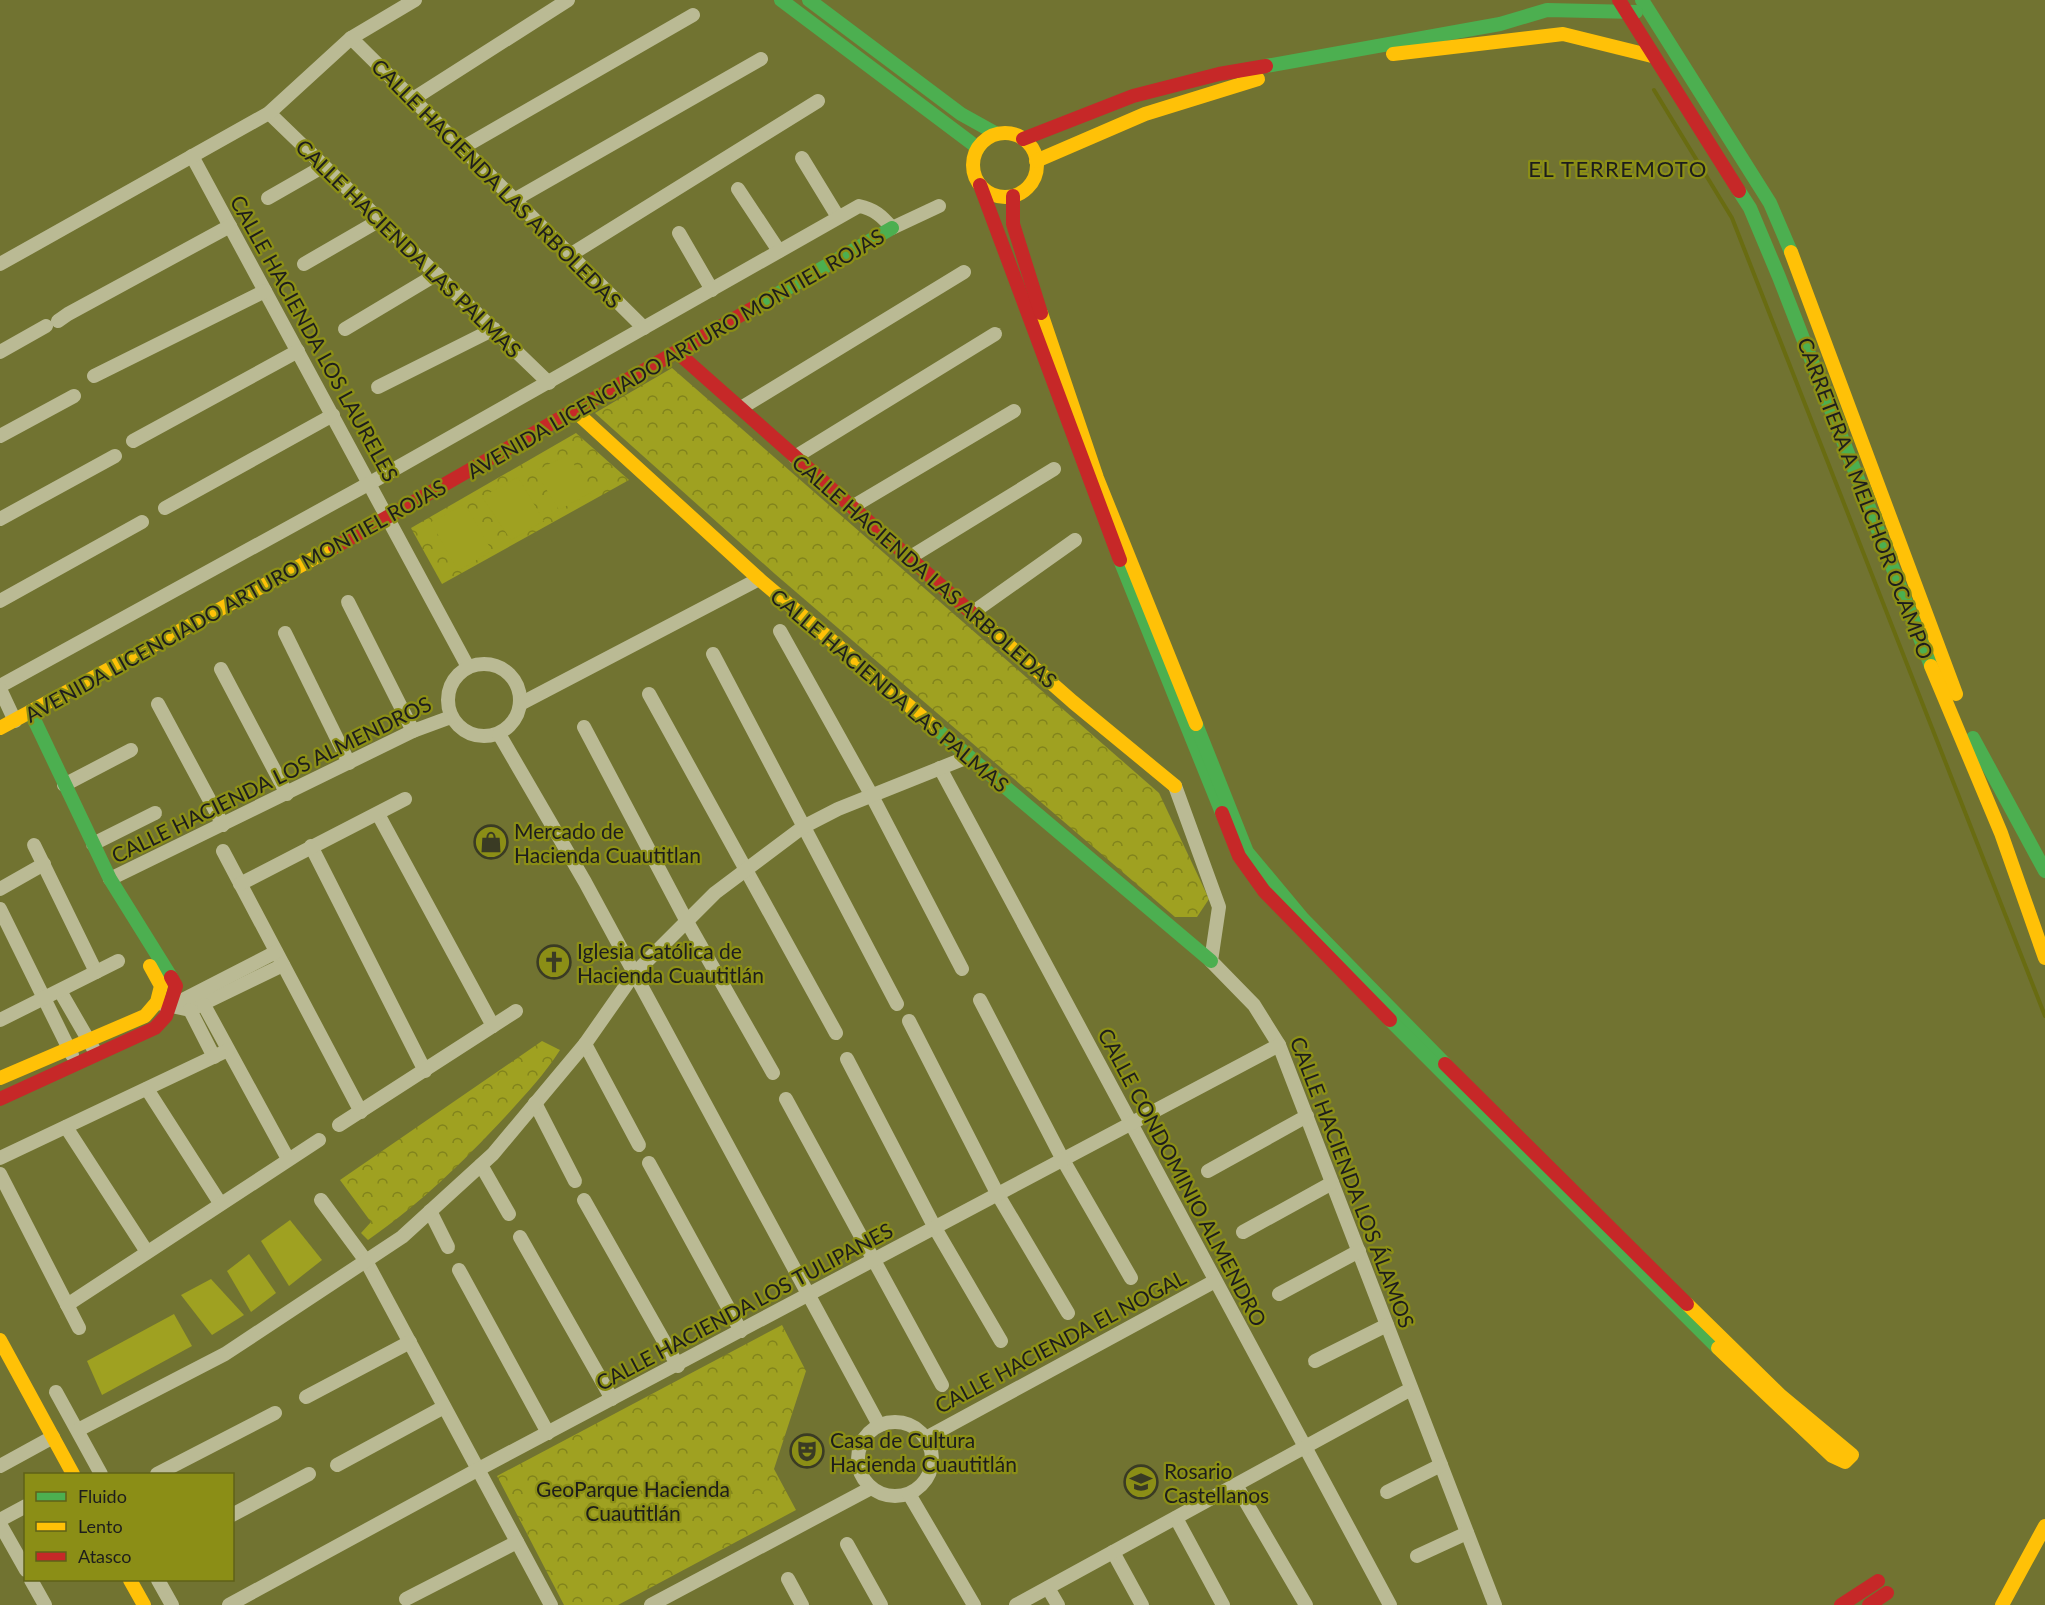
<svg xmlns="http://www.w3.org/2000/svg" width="2045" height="1605" font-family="Lato,sans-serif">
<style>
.park{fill:url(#park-crowns)}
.garden{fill:#9fa121}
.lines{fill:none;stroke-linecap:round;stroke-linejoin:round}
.stream{stroke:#696c11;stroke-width:4}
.street{stroke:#baba94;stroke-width:14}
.fast{stroke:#4caf50;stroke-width:14}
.slow{stroke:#ffc107;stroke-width:14}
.jam{stroke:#c62828;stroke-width:14}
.labels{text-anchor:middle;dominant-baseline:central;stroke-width:4.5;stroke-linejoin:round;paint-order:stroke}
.street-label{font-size:21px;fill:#1d1d1d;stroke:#8b8e16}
.poi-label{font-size:21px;fill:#1d1d1d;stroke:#8b8e16;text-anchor:start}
.park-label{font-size:21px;fill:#1d1d1a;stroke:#8b8e16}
.neighbourhood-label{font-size:22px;letter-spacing:1.5px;fill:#1d1d1d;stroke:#8b8e16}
</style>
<defs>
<pattern id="park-crowns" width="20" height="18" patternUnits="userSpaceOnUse" patternTransform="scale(1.5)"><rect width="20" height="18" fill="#9fa121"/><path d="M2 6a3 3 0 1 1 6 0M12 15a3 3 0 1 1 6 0" fill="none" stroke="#81831c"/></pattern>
</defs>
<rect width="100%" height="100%" fill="#717331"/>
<!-- park -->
<g class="park">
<polygon points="672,368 1159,793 1209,899 1197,917 1175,917 775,574 595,413"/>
<polygon points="576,433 629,480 442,584 411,528"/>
<path d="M 542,1041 L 560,1050 C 544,1075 525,1095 505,1117 C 461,1164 421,1203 368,1240 L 361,1233 L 371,1222 L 340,1180 Z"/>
<polygon points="782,1325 806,1371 774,1469 796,1510 618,1605 564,1605 497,1476"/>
</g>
<!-- garden -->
<g class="garden">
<polygon points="568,455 592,492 559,510 535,471"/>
<polygon points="518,477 544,521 511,540 482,497"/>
<polygon points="465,504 492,551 458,571 431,522"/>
<polygon points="290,1220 322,1260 289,1286 261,1241"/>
<polygon points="249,1254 276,1293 251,1312 227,1271"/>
<polygon points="211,1279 244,1315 212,1335 181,1295"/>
<polygon points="174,1314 192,1346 102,1395 87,1361"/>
</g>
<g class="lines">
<!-- stream -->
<polyline class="stream" points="1654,90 1732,218 2045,1016"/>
<!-- street -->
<g class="street">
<polyline points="351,38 644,328"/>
<polyline points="413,99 568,0"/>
<polyline points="269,113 549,383"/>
<polyline points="462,148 693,15"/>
<polyline points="192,156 468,667"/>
<polyline points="802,158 838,217"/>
<polyline points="738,189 779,251"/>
<polyline points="268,198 324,166"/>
<polyline points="514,200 761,59"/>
<polyline points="679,233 712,290"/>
<polyline points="570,255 818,101"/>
<polyline points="0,264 269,113 351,38 415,0"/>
<polyline points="304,264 380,220"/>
<polyline points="58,321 68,314 230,226"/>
<polyline points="345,329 437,274"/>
<polyline points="0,352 46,326"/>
<polyline points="94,376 265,291"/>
<polyline points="378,387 494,329"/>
<polyline points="741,408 964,272"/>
<polyline points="0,436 74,396"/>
<polyline points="133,441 298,351"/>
<polyline points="795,457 995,334"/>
<polyline points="852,507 1014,411"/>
<polyline points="165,508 333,415"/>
<polyline points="0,519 115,456"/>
<polyline points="909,558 1054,469"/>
<polyline points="0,601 142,522"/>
<polyline points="348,602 413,731"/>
<polyline points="972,613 1075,540"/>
<polyline points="780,631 872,796 962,969"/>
<polyline points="285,633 349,763"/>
<polyline points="713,654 897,1004"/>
<circle cx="484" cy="700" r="36"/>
<polyline points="221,669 287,794"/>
<path d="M 0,686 L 370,483 L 859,206 C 874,209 882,216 892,228 L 939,206"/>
<polyline points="0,689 15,721"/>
<polyline points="649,694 836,1033"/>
<polyline points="158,704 223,825"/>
<polyline points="520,704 759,579"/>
<polyline points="584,727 686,920 773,1073"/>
<polyline points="499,734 585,882 879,1425"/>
<polyline points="940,768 1390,1605"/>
<polyline points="64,785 131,750"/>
<polyline points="1175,786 1219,907 1211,961 1254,1005 1279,1045 1495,1605"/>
<polyline points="378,814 493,1026"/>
<polyline points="93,844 155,813"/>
<polyline points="34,845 96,972"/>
<polyline points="311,846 425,1071"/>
<polyline points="223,851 361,1112"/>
<polyline points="110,879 413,731 451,717"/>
<polyline points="240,884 405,799"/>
<polyline points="0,889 44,864"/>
<polyline points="0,909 72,1055"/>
<polyline points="60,991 93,1048"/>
<polyline points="980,1000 1063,1160 1131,1278"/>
<polyline points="162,1004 190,1010 283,965"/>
<polyline points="204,1005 288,1159"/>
<polyline points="171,1006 276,952"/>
<polyline points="190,1010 214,1057"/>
<polyline points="0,1020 118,961"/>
<polyline points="909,1021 998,1195 1068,1313"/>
<polyline points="585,1044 639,1145"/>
<polyline points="847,1059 935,1228 1001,1341"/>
<polyline points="147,1089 220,1203"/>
<polyline points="786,1099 942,1385"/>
<polyline points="535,1103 575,1181"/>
<polyline points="339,1125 516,1011"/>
<polyline points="66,1127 147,1252"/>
<polyline points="0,1158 228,1050"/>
<polyline points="649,1163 741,1331"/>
<polyline points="481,1165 509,1214"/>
<polyline points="1208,1171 1307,1116"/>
<polyline points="0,1174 79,1328"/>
<polyline points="321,1200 366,1261 551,1605"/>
<polyline points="584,1200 678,1366"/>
<polyline points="430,1211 448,1247"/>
<polyline points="1243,1232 1332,1183"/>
<polyline points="520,1237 612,1399"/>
<polyline points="459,1270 548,1433"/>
<polyline points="1279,1294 1359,1251"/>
<polyline points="67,1305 319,1140"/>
<polyline points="1315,1361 1387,1325"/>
<polyline points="56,1392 101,1474"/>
<polyline points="306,1397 410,1342"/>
<circle cx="895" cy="1459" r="37"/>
<polyline points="78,1430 225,1354 402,1237 493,1154 585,1044 634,974 715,893 803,827 838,809 968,757"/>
<polyline points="926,1438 1215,1281"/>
<polyline points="337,1465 444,1407"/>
<polyline points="0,1466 53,1437"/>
<polyline points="157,1474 275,1413"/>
<polyline points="1236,1485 1306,1605"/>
<polyline points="1387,1492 1441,1465"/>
<polyline points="909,1494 974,1605"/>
<polyline points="232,1515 309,1474"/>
<polyline points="1176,1518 1223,1605"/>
<polyline points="0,1520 26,1506"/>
<polyline points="0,1524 26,1570"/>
<polyline points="847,1544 881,1605"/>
<polyline points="1113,1552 1142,1605"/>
<polyline points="1417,1556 1467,1533"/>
<polyline points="788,1579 802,1605"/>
<polyline points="31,1580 45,1605"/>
<polyline points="158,1580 172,1605"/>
<polyline points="1048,1588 1058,1605"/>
<polyline points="406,1599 517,1542"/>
<polyline points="229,1605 477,1470 1279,1045"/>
<polyline points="651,1605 871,1488"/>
<polyline points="1016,1605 1411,1389"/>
</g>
<!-- fast -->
<g class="fast">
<polyline points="781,0 978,148"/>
<polyline points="809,0 961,114 997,134"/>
<polyline points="1642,0 1770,203 1791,252"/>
<polyline points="1266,66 1500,24 1547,10 1636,12"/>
<polyline points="1739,191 1750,208 1779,277 1931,666"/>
<polyline points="753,308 892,228"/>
<polyline points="1120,560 1222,813"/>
<polyline points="31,713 110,879 171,977"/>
<polyline points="1196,724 1247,852 1303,919 1445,1064"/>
<polyline points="933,726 1211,961"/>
<polyline points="1973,738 2045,871"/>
<polyline points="1390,1020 1718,1348"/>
</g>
<!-- slow -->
<g class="slow">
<polyline points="1393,54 1563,34 1652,56"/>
<circle cx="1005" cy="165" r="32"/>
<polyline points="1036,161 1145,114 1258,79"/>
<polyline points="1791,252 1956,694"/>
<polyline points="1041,313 1097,478 1196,724"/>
<polyline points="576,412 759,579 933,726"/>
<polyline points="973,614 1073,702 1175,786"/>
<polyline points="1931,666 2001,833 2045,958"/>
<polyline points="0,728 335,547"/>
<polyline points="0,1078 145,1016 157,1002 161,986 150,966"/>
<polyline points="1687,1304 1781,1396 1852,1455 1845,1462 1832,1456 1718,1348"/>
<polyline points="0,1340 73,1474"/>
<polyline points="130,1580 144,1605"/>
<polyline points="2002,1605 2045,1526"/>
</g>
<!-- jam -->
<g class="jam">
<polyline points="1619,0 1739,191"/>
<polyline points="1023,139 1133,96 1219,74 1266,66"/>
<polyline points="980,185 1120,560"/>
<polyline points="1013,196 1013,224 1041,313"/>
<polyline points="678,353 973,614"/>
<polyline points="335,547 753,308"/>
<polyline points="1222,813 1239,856 1264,891 1390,1020"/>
<polyline points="1445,1064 1687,1304"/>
<polyline points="0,1099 155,1028 166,1016 176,986 171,977"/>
<polyline points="1841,1605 1878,1581"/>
<polyline points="1869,1605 1887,1593"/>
</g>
</g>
<!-- icons -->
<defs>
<symbol id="shop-ring" viewBox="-11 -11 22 22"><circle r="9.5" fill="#8b8e16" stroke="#3a3b24" stroke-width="1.5"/><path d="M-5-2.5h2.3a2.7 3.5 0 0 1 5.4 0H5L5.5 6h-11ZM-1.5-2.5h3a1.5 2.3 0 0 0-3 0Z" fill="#3a3b24"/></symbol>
<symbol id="church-ring" viewBox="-11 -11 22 22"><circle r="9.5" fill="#8b8e16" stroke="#3a3b24" stroke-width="1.5"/><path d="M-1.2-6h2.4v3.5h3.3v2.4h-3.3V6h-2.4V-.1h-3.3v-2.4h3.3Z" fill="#3a3b24"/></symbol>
<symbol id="theatre-ring" viewBox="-11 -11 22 22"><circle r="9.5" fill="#8b8e16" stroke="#3a3b24" stroke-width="1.5"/><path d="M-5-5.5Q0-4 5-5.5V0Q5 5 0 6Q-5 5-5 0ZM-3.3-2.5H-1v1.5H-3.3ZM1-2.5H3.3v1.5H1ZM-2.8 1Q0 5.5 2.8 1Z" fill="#3a3b24"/></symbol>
<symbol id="school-ring" viewBox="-11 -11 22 22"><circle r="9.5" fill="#8b8e16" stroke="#3a3b24" stroke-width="1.5"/><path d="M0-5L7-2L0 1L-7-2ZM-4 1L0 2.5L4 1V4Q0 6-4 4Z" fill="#3a3b24"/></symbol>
</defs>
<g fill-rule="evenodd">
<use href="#shop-ring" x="472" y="823" width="38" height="38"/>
<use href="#church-ring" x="535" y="943" width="38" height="38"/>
<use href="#theatre-ring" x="788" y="1432" width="38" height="38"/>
<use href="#school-ring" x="1122" y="1463" width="38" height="38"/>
</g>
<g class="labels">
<!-- street labels -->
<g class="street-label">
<text transform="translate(497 183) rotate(45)">CALLE HACIENDA LAS ARBOLEDAS</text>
<text transform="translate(409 248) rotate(44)">CALLE HACIENDA LAS PALMAS</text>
<text transform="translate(315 338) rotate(61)">CALLE HACIENDA LOS LAURELES</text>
<text transform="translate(675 353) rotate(-30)">AVENIDA LICENCIADO ARTURO MONTIEL ROJAS</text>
<text transform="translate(1866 498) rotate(69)">CARRETERA A MELCHOR OCAMPO</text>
<text transform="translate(925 571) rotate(41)">CALLE HACIENDA LAS ARBOLEDAS</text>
<text transform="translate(235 600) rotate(-29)">AVENIDA LICENCIADO ARTURO MONTIEL ROJAS</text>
<text transform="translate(890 690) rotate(40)">CALLE HACIENDA LAS PALMAS</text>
<text transform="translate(271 779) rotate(-26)">CALLE HACIENDA LOS ALMENDROS</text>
<text transform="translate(1183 1177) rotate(62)">CALLE CONDOMINIO ALMENDRO</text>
<text transform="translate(1353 1182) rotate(69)">CALLE HACIENDA LOS ÁLAMOS</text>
<text transform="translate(744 1306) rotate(-28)">CALLE HACIENDA LOS TULIPANES</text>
<text transform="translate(1060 1341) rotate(-28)">CALLE HACIENDA EL NOGAL</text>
</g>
<!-- poi labels -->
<g class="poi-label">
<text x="514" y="830">Mercado de<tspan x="514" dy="24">Hacienda Cuautitlan</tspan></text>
<text x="577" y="950">Iglesia Católica de<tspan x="577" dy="24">Hacienda Cuautitlán</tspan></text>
<text x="830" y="1439">Casa de Cultura<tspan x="830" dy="24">Hacienda Cuautitlán</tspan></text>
<text x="1164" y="1470">Rosario<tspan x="1164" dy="24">Castellanos</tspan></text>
</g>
<!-- park labels -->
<g class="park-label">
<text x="633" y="1488">GeoParque Hacienda<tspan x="633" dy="24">Cuautitlán</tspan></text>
</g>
<!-- neighbourhood labels -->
<g class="neighbourhood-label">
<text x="1618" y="168">EL TERREMOTO</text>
</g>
</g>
<!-- legend -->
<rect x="24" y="1473" width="210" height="108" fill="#8b8e16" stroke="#5f6119" stroke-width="1.5"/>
<rect x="36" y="1492" width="30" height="9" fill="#4caf50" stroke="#5f6119" stroke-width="1.5"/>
<text x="78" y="1503" font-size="18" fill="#1d1d1d">Fluido</text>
<rect x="36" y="1522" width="30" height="9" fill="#ffc107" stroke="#5f6119" stroke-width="1.5"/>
<text x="78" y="1533" font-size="18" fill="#1d1d1d">Lento</text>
<rect x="36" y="1552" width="30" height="9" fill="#c62828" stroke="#5f6119" stroke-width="1.5"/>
<text x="78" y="1563" font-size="18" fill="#1d1d1d">Atasco</text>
</svg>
